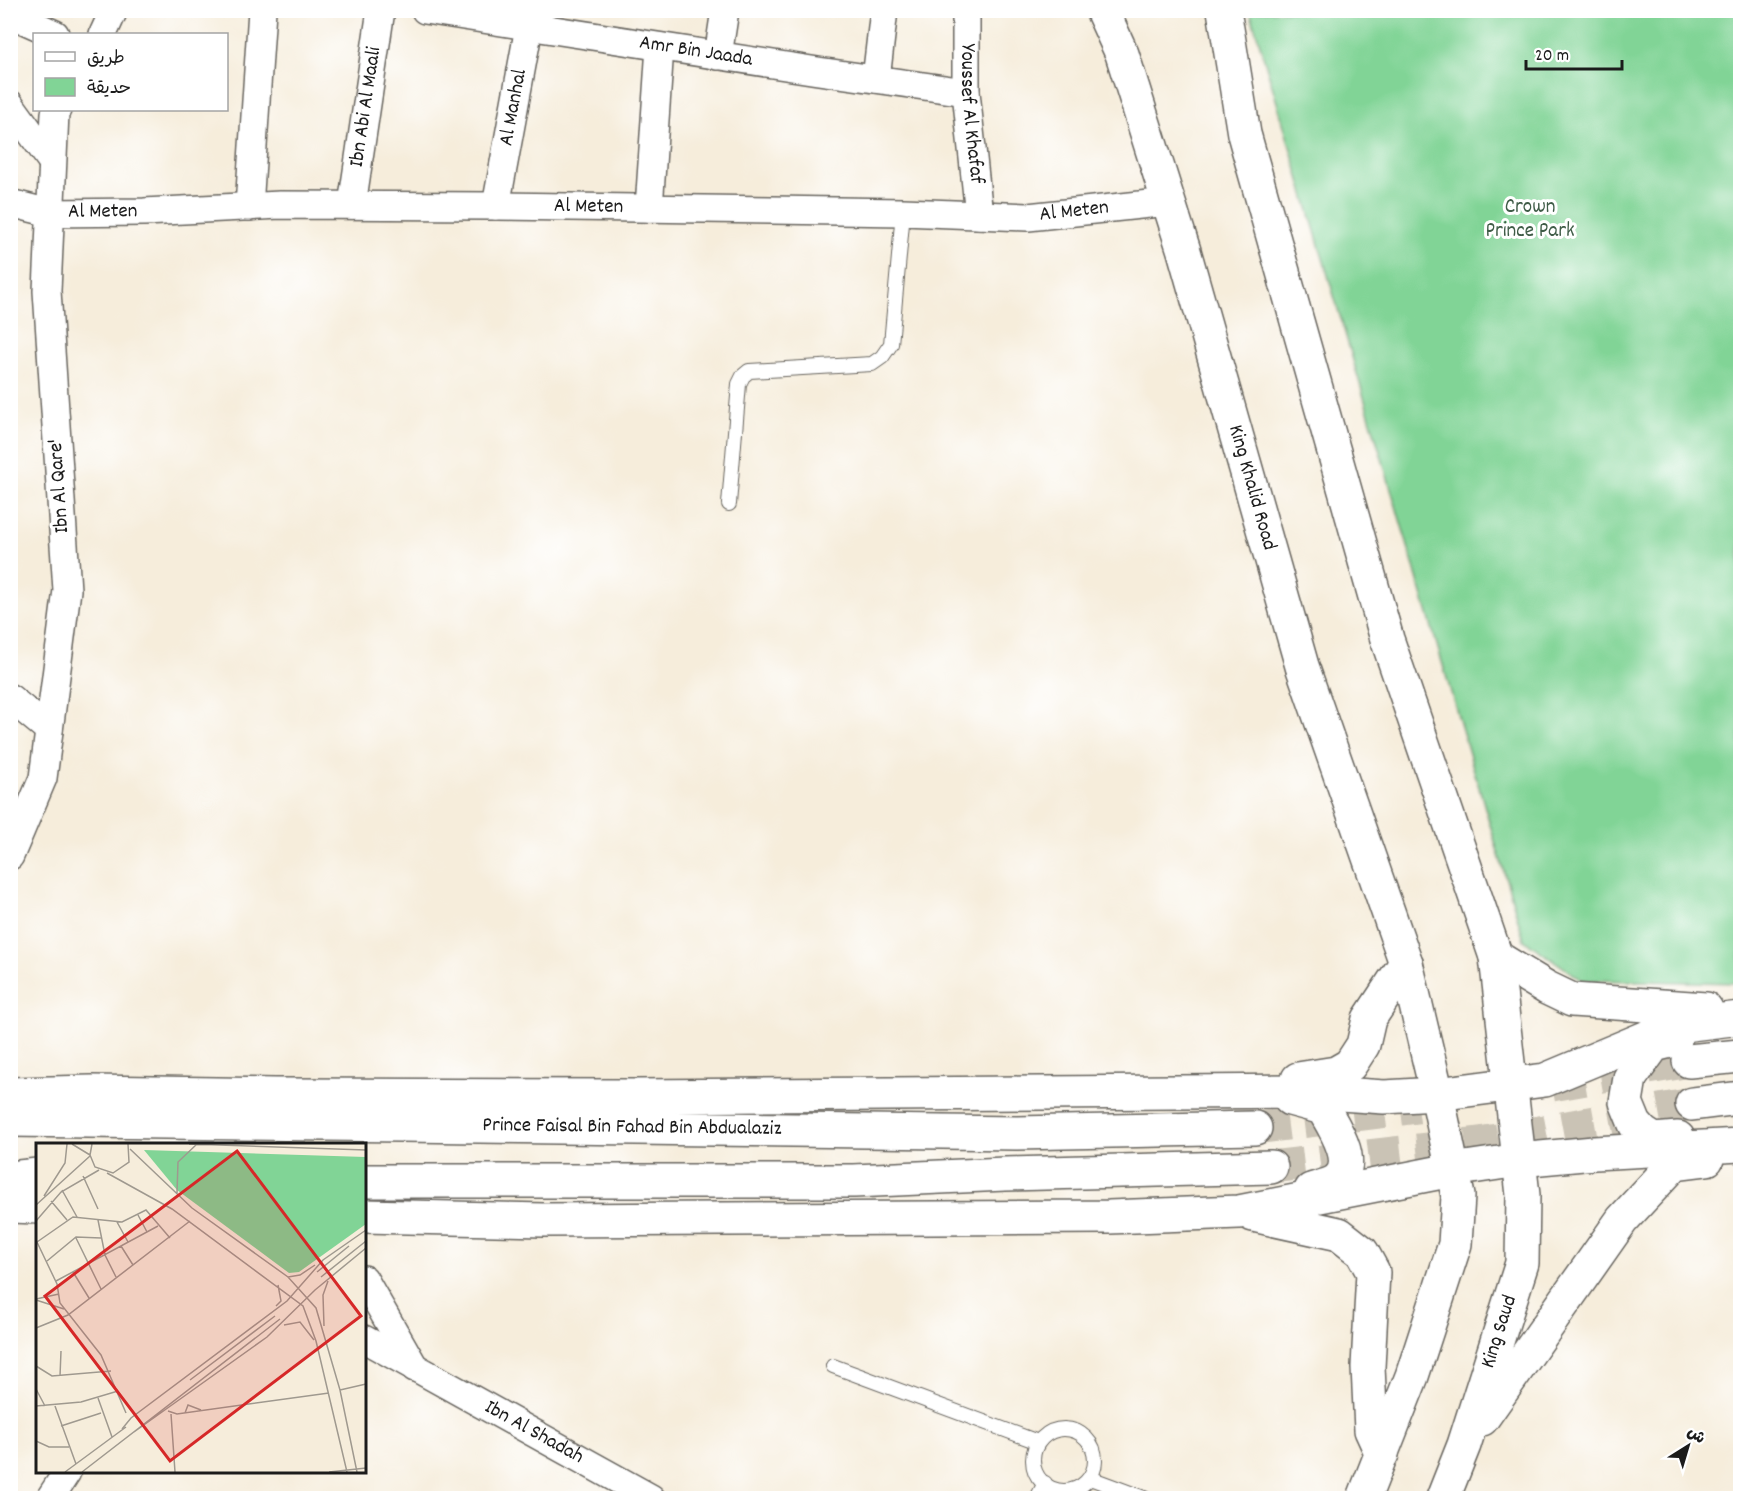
<svg xmlns="http://www.w3.org/2000/svg" width="1751" height="1509" font-family="Dekko,'Playpen Sans Arabic',sans-serif">
<style>
.green{fill:#81d496;stroke:#4e7859;stroke-width:1.5}
.lines{fill:none;stroke-linecap:round;stroke-linejoin:round}
.primary-tunnel{stroke:#cac3b5;stroke-width:33;stroke-dasharray:33 16;stroke-linecap:butt}
.lane-casing{stroke:#68655f;stroke-width:16}
.street-casing{stroke:#68655f;stroke-width:30}
.primary-casing{stroke:#68655f;stroke-width:36}
.lane{stroke:#fff;stroke-width:14}
.street{stroke:#fff;stroke-width:27}
.primary{stroke:#fff;stroke-width:33}
.labels{text-anchor:middle;dominant-baseline:central;stroke-width:6;stroke-linejoin:round;paint-order:stroke}
.street-label{font-size:21px;fill:#1c1c1c;stroke:#fff}
.park-label{font-size:21px;fill:#3f5c47;stroke:#fff}
.inset-road{fill:none;stroke:#9f998f;stroke-width:1.5}
.view{fill:#d62828;fill-opacity:0.15;stroke:#d62828;stroke-width:3}
.inset-edge{fill:none;stroke:#1c1c1c;stroke-width:3}
</style>
<rect width="100%" height="100%" fill="#fff"/>
<filter id="ink" filterUnits="userSpaceOnUse"><feTurbulence type="fractalNoise" baseFrequency=".0167" numOctaves="2"/><feDisplacementMap in="SourceGraphic" scale="12" xChannelSelector="R" yChannelSelector="G"/><feConvolveMatrix kernelMatrix="1 2 1 2 8 2 1 2 1" color-interpolation-filters="sRGB"/></filter>
<filter id="wash" filterUnits="userSpaceOnUse"><feTurbulence type="fractalNoise" baseFrequency=".008" numOctaves="4" result="noise"/><feDisplacementMap in="SourceGraphic" scale="24" xChannelSelector="R" yChannelSelector="G"/><feGaussianBlur stdDeviation="1.35" result="paint"/><feColorMatrix in="noise" values="0 0 0 0 0 0 0 0 0 0 0 0 0 0 0 0 0 1.4 0 .05"/><feComposite in="paint" operator="in"/></filter>
<g filter="url(#wash)">
<rect width="100%" height="100%" fill="#f6eddb"/>
<!-- green -->
<polygon class="green" points="1250,11 1740,11 1740,983 1582,980 1524,940"/>
</g>
<g filter="url(#ink)">
<g class="lines">
<!-- primary-tunnel -->
<g class="primary-tunnel">
<polyline points="1552,1085 1689,1061"/>
<polyline points="1255,1128 1418,1107"/>
<polyline points="1271,1167 1480,1143 1692,1104"/>
</g>
<defs>
<g id="lane">
<polyline points="729,504 739,384 743,376 749,371 872,364 882,357 891,344 903,212"/>
<polyline points="833,1366 1038,1442"/>
<circle cx="1064" cy="1460" r="31"/>
<polyline points="1090,1478 1144,1498"/>
<polyline points="1037,1498 1045,1483"/>
</g>
<g id="street">
<path id="s1" d="M 425,10 L 818,71 L 966,92"/>
<path id="s2" d="M 966,10 L 966,92 L 979,215"/>
<polyline points="10,14 55,34"/>
<polyline points="103,34 114,10"/>
<polyline points="718,56 725,10"/>
<polyline points="876,79 884,10"/>
<polyline points="10,104 52,162"/>
<path id="s3" d="M 10,203 L 50,213 L 144,212 L 280,205 L 496,206 L 903,212 L 1028,217 L 1168,202"/>
<path id="s4" d="M 352,205 L 381,10"/>
<path id="s5" d="M 496,206 L 529,27 L 535,12"/>
<polyline points="249,207 262,10"/>
<polyline points="649,208 660,47"/>
<polyline points="10,698 49,730"/>
<polyline points="10,856 43,778 67,590 47,291 55,113 57,110"/>
<polyline points="364,1279 415,1368"/>
<path id="s6" d="M 364,1339 L 651,1498"/>
<polyline points="50,1498 67,1472"/>
</g>
<g id="primary">
<path id="s7" d="M 1102,10 L 1122,54 L 1184,251 L 1302,666 L 1406,963 L 1437,1094 L 1458,1196 L 1455,1244 L 1412,1376 L 1364,1498"/>
<polyline points="1224,10 1244,134 1387,639 1496,957 1523,1195 1522,1263 1464,1445 1443,1498"/>
<polyline points="1496,957 1547,988 1572,1000 1706,1009"/>
<polyline points="1675,1040 1654,1045 1630,1078 1626,1102 1635,1124 1643,1133 1654,1140 1678,1138"/>
<polyline points="1689,1061 1740,1056"/>
<polyline points="1298,1079 1336,1073 1350,1065 1363,1045 1369,1019 1406,963"/>
<polyline points="10,1094 92,1092 275,1095 636,1096 1298,1091 1384,1097 1437,1094 1545,1080 1674,1026 1740,1018"/>
<path d="M 1290,1099 L 1323,1108 C 1333,1126 1359,1163 1337,1180 C 1331,1185 1319,1187 1311,1190"/>
<polyline points="1692,1104 1740,1098"/>
<path id="s8" d="M 10,1120 L 1017,1133 L 1255,1128"/>
<polyline points="10,1178 38,1175"/>
<polyline points="364,1181 854,1181 1005,1174 1271,1167"/>
<polyline points="10,1206 38,1207"/>
<polyline points="1253,1215 1339,1234 1362,1252 1373,1272 1368,1367 1371,1430 1382,1454"/>
<polyline points="364,1216 543,1220 1109,1217 1239,1212 1452,1170 1519,1160 1594,1153 1740,1145"/>
<polyline points="1482,1419 1622,1220 1675,1163 1707,1159"/>
</g>
</defs>
<!-- lane casing -->
<use href="#lane" class="lane-casing"/>
<!-- street casing -->
<use href="#street" class="street-casing"/>
<!-- primary casing -->
<use href="#primary" class="primary-casing"/>
<!-- lane -->
<use href="#lane" class="lane"/>
<!-- street -->
<use href="#street" class="street"/>
<!-- primary -->
<use href="#primary" class="primary"/>
</g>
</g>
<g class="labels">
<!-- street labels -->
<g class="street-label">
<text stroke="none"><textPath href="#s1" startOffset="274">Amr Bin Jaada</textPath></text>
<text stroke="none"><textPath href="#s4" startOffset="99">Ibn Abi Al Maali</textPath></text>
<text stroke="none"><textPath href="#s5" startOffset="100">Al Manhal</textPath></text>
<text stroke="none"><textPath href="#s2" startOffset="104">Youssef Al Khafaf</textPath></text>
<text stroke="none"><textPath href="#s3" startOffset="580">Al Meten</textPath></text>
<text stroke="none"><textPath href="#s3" startOffset="94">Al Meten</textPath></text>
<text stroke="none"><textPath href="#s3" startOffset="1066">Al Meten</textPath></text>
<text transform="translate(60 486) rotate(-94)">Ibn Al Qare'</text>
<text stroke="none"><textPath href="#s7" startOffset="501">King Khalid Road</textPath></text>
<text stroke="none"><textPath href="#s8" startOffset="622">Prince Faisal Bin Fahad Bin Abdualaziz</textPath></text>
<text transform="translate(1500 1332) rotate(-72)">King Saud</text>
<text stroke="none"><textPath href="#s6" startOffset="194">Ibn Al Shadah</textPath></text>
</g>
<!-- park labels -->
<g class="park-label">
<text x="1530" y="208">Crown<tspan x="1530" dy="24">Prince Park</tspan></text>
</g>
</g>
<!-- overview -->
<g transform="translate(36 1143)">
<rect width="330" height="330" fill="#f6eddb"/>
<path d="M 108,7 L 330,14 L 330,81 L 263,129 L 253,130 L 141,47 Z" fill="#81d496"/>
<path class="inset-road" d="M 36,1 L 54,12M 56,1 L 54,12 L 59,24 L 77,30 L 93,19 L 92,1M 153,1 L 330,7M 94,6 L 156,65 L 252,134 L 280,165 L 304,247 L 321,329M 71,30 L 136,66 L 267,163 L 280,198 L 311,329M 47,33 L 62,66M 26,47 L 41,74M 141,50 L 142,19 L 161,1M 8,53 L 29,20 L 31,1M 15,58 L 31,77M 0,62 L 54,13M 102,72 L 111,89M 62,77 L 69,112 L 80,134M 0,78 L 25,49 L 63,27M 81,79 L 92,99M 40,95 L 65,146M 0,97 L 21,141 L 24,160 L 65,212 L 90,270M 1,99 L 37,74 L 86,79 L 110,67 L 134,95M 85,103 L 97,122M 11,118 L 40,94 L 65,95M 37,129 L 53,155M 281,129 L 313,103M 252,134 L 264,132 L 279,122M 285,134 L 330,98M 20,138 L 122,83M 0,156 L 23,151M 0,157 L 28,166M 240,163 L 245,158 L 242,142M 248,182 L 264,179 L 278,197M 288,183 L 287,152 L 292,138M 0,185 L 32,172 L 154,78M 0,223 L 16,233 L 75,228M 24,233 L 25,208M 154,237 L 239,173M 0,246 L 9,263M 304,247 L 330,241M 62,255 L 76,294M 0,263 L 45,259 L 82,248M 19,263 L 40,321M 132,268 L 141,271 L 293,250M 149,270 L 152,262 L 165,267M 135,271 L 139,329M 25,283 L 65,270M 86,286 L 95,275 L 251,158 L 287,117 L 330,87M 98,289 L 231,194 L 279,147 L 330,105M 0,298 L 13,304 L 33,304M 29,329 L 90,284M 46,329 L 244,176M 293,329 L 330,325"/>
<path class="view" d="M 201,8 L 325,173 L 134,318 L 9,153 Z"/>
<rect width="330" height="330" class="inset-edge"/>
</g>
<!-- margin -->
<rect width="1751" height="1509" fill="none" stroke="#fff" stroke-width="36"/>
<!-- legend -->
<rect x="33" y="33" width="195" height="78" fill="#ffffff" stroke="#a4a4a4" stroke-width="1.5"/>
<rect x="45" y="52" width="30" height="9" fill="#ffffff" stroke="#a4a4a4" stroke-width="1.5"/>
<text x="87" y="63" font-size="18" fill="#1c1c1c">طريق</text>
<rect x="45" y="78" width="30" height="18" fill="#81d496" stroke="#a4a4a4" stroke-width="1.5"/>
<text x="87" y="93" font-size="18" fill="#1c1c1c">حديقة</text>
<!-- north arrow -->
<g transform="translate(1688 1446) rotate(37)" stroke="#ffffff" stroke-width="4.5" paint-order="stroke">
<path d="M0-4.5L10 22L0 15L-10 22Z" fill="#1c1c1c"/>
<text y="-9" font-size="16" font-weight="bold" text-anchor="middle" fill="#1c1c1c">ش</text>
</g>
<!-- scale -->
<path d="M1526 60v9h96v-9" fill="none" stroke="#1c1c1c" stroke-width="3"/>
<text x="1535" y="60" font-size="18" fill="#1c1c1c" stroke="#ffffff" stroke-width="4.5" paint-order="stroke">20 m</text>
</svg>
